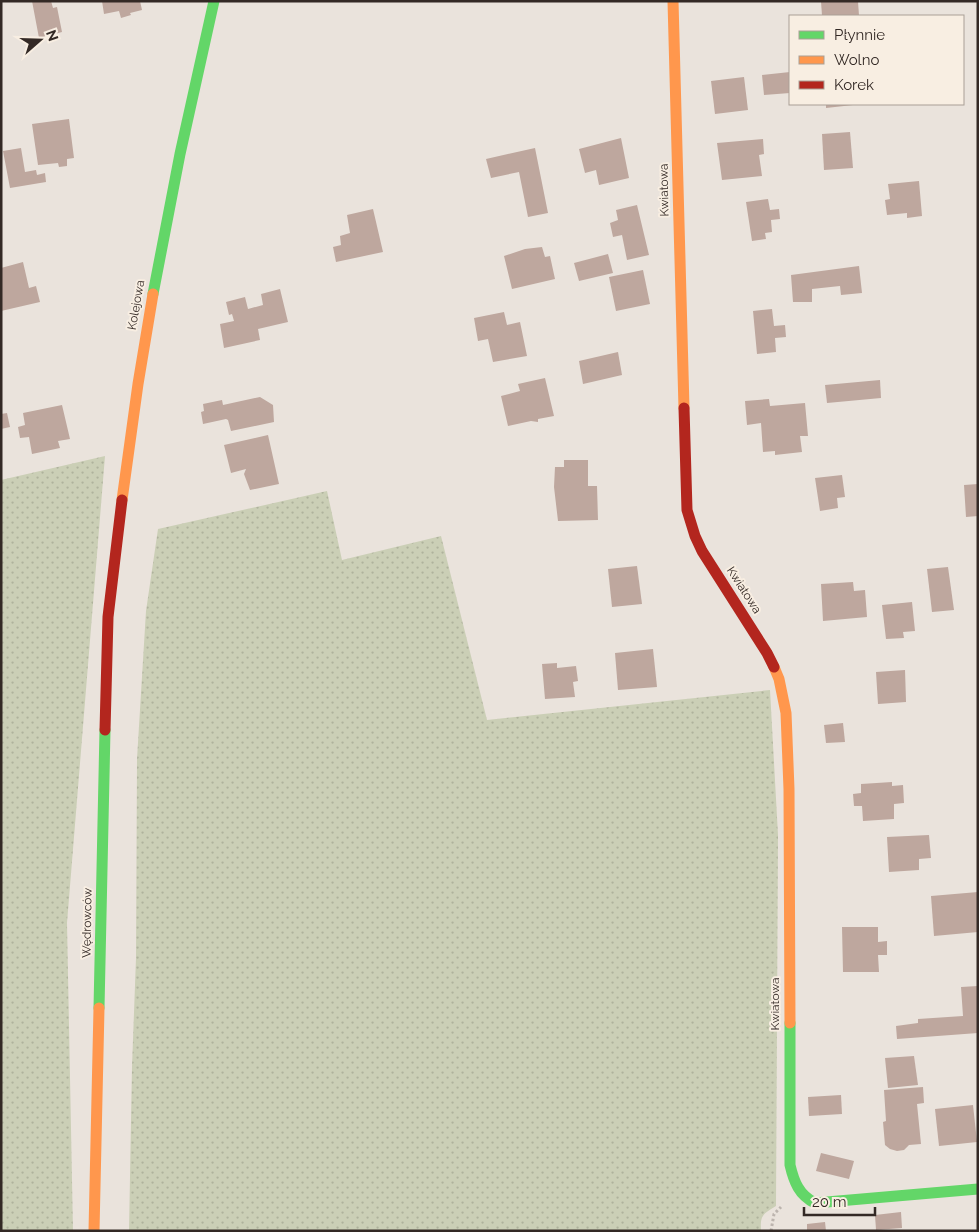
<svg xmlns="http://www.w3.org/2000/svg" width="979" height="1232" font-family="Raleway,sans-serif">
<style>
.grass{fill:url(#grass-dots)}
.building{fill:#bea79e}
.lines{fill:none;stroke-linecap:round;stroke-linejoin:round}
.path{stroke:#bcb4ae;stroke-width:3;stroke-dasharray:2.5 2.5;stroke-linecap:butt}
.fast{stroke:#63d668;stroke-width:11}
.slow{stroke:#ff974d;stroke-width:11}
.jam{stroke:#b3261e;stroke-width:11}
.labels{text-anchor:middle;dominant-baseline:central;stroke-width:4;stroke-linejoin:round;paint-order:stroke}
.street-label{font-size:12px;fill:#332925;stroke:#f8eee2}
</style>
<defs>
<pattern id="grass-dots" width="8" height="8" patternUnits="userSpaceOnUse" patternTransform="scale(1.25)"><rect width="8" height="8" fill="#cbcfb6"/><path d="M2 2h.1M6 6h.1" fill="none" stroke="#afb29c" stroke-width="1.8" stroke-linecap="round"/></pattern>
</defs>
<rect width="100%" height="100%" fill="#eae3dc"/>
<!-- grass -->
<g class="grass">
<polygon points="105,456 67,923 73,1231 1,1231 1,480"/>
<path d="M 327,491 L 342,560 L 441,536 L 487,720 L 770,690 L 778,835 L 776,1206 C 763,1214 760,1215 761,1231 L 129,1231 L 132,1067 L 136,958 L 137,759 L 146,611 L 158,529 Z"/>
</g>
<!-- building -->
<g class="building">
<polygon points="32,1 51,1 53,8 57,7 62,32 39,38"/>
<polygon points="102,1 140,1 142,10 130,13 131,15 121,18 119,11 104,14"/>
<polygon points="821,1 858,1 859,16 822,16"/>
<polygon points="790,72 790,93 764,95 762,75"/>
<polygon points="744,77 748,110 715,114 711,81"/>
<polygon points="826,104 853,104 853,105 826,108"/>
<polygon points="69,119 74,158 67,159 67,166 59,167 58,163 38,165 32,124"/>
<polygon points="850,132 853,168 824,170 822,134"/>
<polygon points="621,138 629,178 599,185 596,170 585,173 579,149"/>
<polygon points="763,139 764,154 759,155 762,176 722,180 717,143"/>
<polygon points="21,148 25,172 36,170 37,175 45,173 46,182 10,188 3,151"/>
<polygon points="535,148 548,213 528,217 519,172 491,178 486,159"/>
<polygon points="919,181 922,216 907,218 907,213 887,215 885,200 890,199 888,184"/>
<polygon points="768,199 770,210 779,209 780,219 771,220 772,232 765,233 766,239 752,241 746,202"/>
<polygon points="637,205 649,255 627,260 622,235 613,237 610,223 618,220 616,210"/>
<polygon points="373,209 383,252 336,262 333,247 341,245 340,236 350,233 347,215"/>
<polygon points="542,247 545,257 550,256 555,279 512,289 504,256 525,249"/>
<polygon points="608,254 613,273 579,281 574,263"/>
<polygon points="23,262 29,288 36,286 40,302 1,311 1,268"/>
<polygon points="859,266 862,293 841,295 840,286 812,289 812,302 793,302 791,275"/>
<polygon points="643,270 650,304 616,311 609,277"/>
<polygon points="280,289 288,322 258,329 260,340 224,348 220,324 234,321 232,314 229,315 226,302 245,297 248,309 263,305 261,294"/>
<polygon points="772,309 774,326 785,325 786,337 775,338 776,352 757,354 753,311"/>
<polygon points="504,312 507,325 520,322 527,356 493,362 488,339 478,341 474,318"/>
<polygon points="618,352 622,375 583,384 579,361"/>
<polygon points="545,378 554,416 538,419 538,422 531,421 508,426 501,396 520,391 518,384"/>
<polygon points="880,380 881,398 827,403 825,385"/>
<polygon points="260,397 273,405 274,422 231,431 228,420 226,419 203,424 201,412 204,411 203,404 222,400 223,405"/>
<polygon points="769,399 770,406 805,403 808,436 800,436 802,452 775,455 775,451 763,452 761,423 747,425 745,401"/>
<polygon points="62,405 70,439 58,441 60,448 32,454 29,437 20,438 18,427 25,425 23,413"/>
<polygon points="7,413 10,427 1,429 1,414"/>
<polygon points="268,435 279,484 250,490 244,474 246,469 231,473 224,445"/>
<polygon points="564,460 588,460 588,486 597,486 598,520 558,521 554,487 555,467 564,467"/>
<polygon points="842,475 845,497 837,498 838,508 820,511 815,478"/>
<polygon points="978,484 978,516 966,517 964,485"/>
<polygon points="637,566 642,604 612,607 608,569"/>
<polygon points="948,567 954,610 932,612 927,569"/>
<polygon points="853,582 854,591 865,590 867,617 823,621 821,584"/>
<polygon points="912,602 915,631 903,632 904,638 886,639 882,605"/>
<polygon points="653,649 657,687 618,690 615,653"/>
<polygon points="557,663 557,668 576,666 578,681 573,682 575,697 545,699 542,664"/>
<polygon points="905,670 906,702 878,704 876,672"/>
<polygon points="843,723 845,742 826,743 824,725"/>
<polygon points="892,782 892,786 903,785 904,803 894,804 894,819 863,821 862,806 854,806 853,794 861,793 861,784"/>
<polygon points="929,835 931,858 919,859 919,870 889,872 887,837"/>
<polygon points="978,892 978,932 934,936 931,896"/>
<polygon points="842,927 878,927 878,942 887,941 887,955 878,955 879,972 843,972"/>
<polygon points="978,986 978,1033 897,1039 896,1026 918,1023 918,1019 963,1016 961,987"/>
<polygon points="914,1056 918,1085 888,1088 885,1058"/>
<polygon points="923,1087 924,1103 917,1104 921,1144 909,1145 904,1150 897,1151 890,1149 885,1145 883,1122 886,1121 884,1090"/>
<polygon points="841,1095 842,1114 809,1116 808,1097"/>
<polygon points="973,1105 977,1142 939,1146 935,1109"/>
<polygon points="821,1153 854,1161 849,1179 816,1171"/>
<polygon points="901,1212 902,1228 876,1230 875,1215"/>
<polygon points="825,1222 826,1231 807,1231 807,1224"/>
</g>
<g class="lines">
<!-- path -->
<polyline class="path" points="771,1231 774,1214 781,1207"/>
<!-- fast -->
<g class="fast">
<polyline points="153,294 180,154 214,1"/>
<polyline points="99,1008 105,730"/>
<path d="M 790,1023 L 790,1165 C 794,1182 799,1195 815,1203 L 978,1189"/>
</g>
<!-- slow -->
<g class="slow">
<polyline points="673,1 684,408"/>
<polyline points="122,500 138,384 153,294"/>
<polyline points="774,667 779,679 786,713 789,789 790,1023"/>
<polyline points="94,1231 99,1008"/>
</g>
<!-- jam -->
<g class="jam">
<polyline points="684,408 687,510 695,536 702,551 767,653 774,667"/>
<polyline points="105,730 108,617 122,500"/>
</g>
</g>
<g class="labels">
<!-- street labels -->
<g class="street-label">
<text transform="translate(664 190) rotate(-91)">Kwiatowa</text>
<text transform="translate(136 305) rotate(-80)">Kolejowa</text>
<text transform="translate(744 590) rotate(57)">Kwiatowa</text>
<text transform="translate(87 923) rotate(-89)">Wędrowców</text>
<text transform="translate(775 1004) rotate(-90)">Kwiatowa</text>
</g>
</g>
<!-- border -->
<rect width="979" height="1232" fill="none" stroke="#332925" stroke-width="5"/>
<!-- legend -->
<rect x="789" y="15" width="175" height="90" fill="#f8eee2" stroke="#a99f96"/>
<rect x="799" y="31" width="25" height="8" fill="#63d668" stroke="#a99f96"/>
<text x="834" y="40" font-size="15" fill="#332925">Płynnie</text>
<rect x="799" y="56" width="25" height="8" fill="#ff974d" stroke="#a99f96"/>
<text x="834" y="65" font-size="15" fill="#332925">Wolno</text>
<rect x="799" y="81" width="25" height="8" fill="#b3261e" stroke="#a99f96"/>
<text x="834" y="90" font-size="15" fill="#332925">Korek</text>
<!-- north arrow -->
<g transform="translate(40 40) rotate(70)" stroke="#f8eee2" stroke-width="4" paint-order="stroke">
<path d="M0-4L9 19L0 12L-9 19Z" fill="#332925"/>
<text y="-8" font-size="14" font-weight="bold" text-anchor="middle" fill="#332925">N</text>
</g>
<!-- scale -->
<path d="M804 1207v8h71v-8" fill="none" stroke="#332925" stroke-width="2.5"/>
<text x="812" y="1207" font-size="15" fill="#332925" stroke="#f8eee2" stroke-width="4" paint-order="stroke">20 m</text>
</svg>
